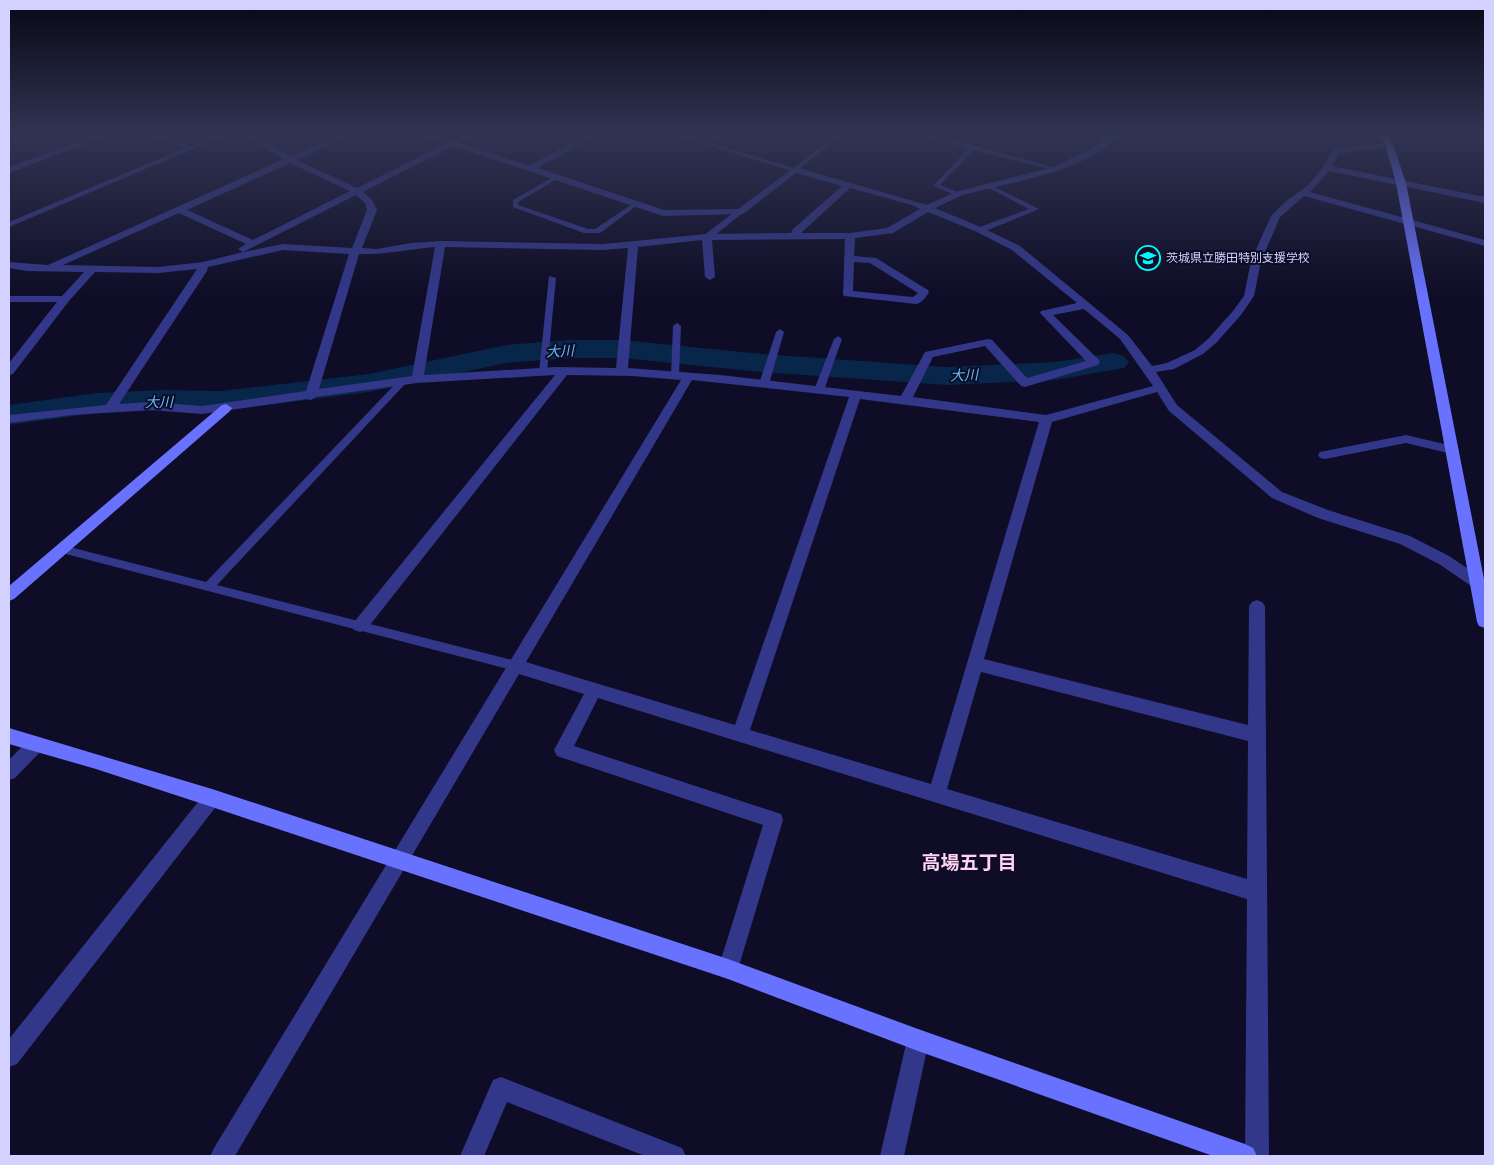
<svg xmlns="http://www.w3.org/2000/svg" width="1494" height="1165" font-family="Arial,'Noto Sans JP',sans-serif">
<style>
.lines{fill:none;stroke-linecap:round;stroke-linejoin:round}
.river{fill:#07264a;fill-rule:evenodd}
.lane{fill:#323789;fill-rule:evenodd}
.street{fill:#323789;fill-rule:evenodd}
.secondary{fill:#6872ff;fill-rule:evenodd}
.labels{text-anchor:middle;dominant-baseline:central;stroke-width:4;stroke-linejoin:round;paint-order:stroke}
.far-poi-label{font-size:12px;fill:#d2d1ff;stroke:#0e0c26;text-anchor:start}
.far-water-label{font-size:14px;font-style:italic;fill:#5fc4ff;stroke:#0e0c26}
.near-neighbourhood-label{font-size:19px;font-weight:bold;fill:#ffd3f3;stroke:#0e0c26}
</style>
<rect width="100%" height="100%" fill="#0e0c26"/>
<g class="lines">
<!-- river -->
<polygon class="river" points="570,340 622,340 761,354 947,367 1055,362 1114,353 1124,356 1129,362 1124,368 1055,380 947,385 761,372 622,358 570,358 506,363 369,392 221,411 165,410 97,413 9,425 9,405 97,393 165,390 221,391 369,374 506,345"/>
<!-- lane -->
<g class="lane">
<polygon points="145,133 153,133 191,146 222,133 230,133 9,227 9,222 185,148"/>
<polygon points="469,133 477,133 455,144 450,143"/>
<polygon points="667,133 676,133 704,141 717,133 724,133 710,143 794,168 838,133 845,133 795,172"/>
<polygon points="911,133 921,133 973,145 1060,169 1057,171 974,150 940,185 960,193 961,194 958,196 933,186 968,149"/>
<polygon points="555,176 558,178 557,179 518,202 518,205 588,229 595,229 634,203 639,204 600,233 584,233 513,207 513,200"/>
<polygon points="987,185 991,185 1039,209 983,232 977,232 977,228 1029,209 987,187"/>
<polygon points="737,210 744,212 710,239 704,239 704,235"/>
<polygon points="549,276 556,278 547,372 543,375 539,372"/>
<polygon points="677,323 681,326 679,376 675,379 671,376 673,326"/>
<polygon points="780,329 784,332 769,384 767,386 761,386 759,384 776,332"/>
<polygon points="838,336 842,339 824,390 822,392 816,392 814,390 834,339"/>
<polygon points="403,378 407,381 406,383 217,585 516,661 520,662 522,666 520,670 516,671 62,553 57,549 62,545 206,582 400,379"/>
</g>
<!-- street -->
<g class="street">
<polygon points="102,133 113,133 9,173 9,167"/>
<path d="M 240,133 L 250,133 L 291,156 L 344,133 L 354,133 L 297,160 L 357,188 L 445,144 L 418,133 L 430,133 L 529,166 L 590,133 L 600,133 L 538,168 L 664,210 L 738,209 L 795,167 L 927,205 L 955,192 L 1054,167 L 1094,147 L 1112,133 L 1121,133 C 1090,172 1009,182 963,195 C 954,198 944,204 935,208 L 983,228 L 1020,246 L 1128,335 L 1152,366 L 1167,363 L 1195,350 L 1208,339 L 1233,311 L 1244,296 L 1251,261 L 1271,216 L 1285,202 L 1308,185 L 1321,170 L 1334,149 L 1392,142 L 1393,144 L 1389,147 L 1340,153 L 1332,166 L 1485,197 L 1485,203 L 1329,171 L 1310,192 L 1485,240 L 1485,246 L 1304,196 L 1280,217 L 1261,261 L 1254,296 L 1241,315 L 1216,343 L 1203,354 L 1174,369 L 1156,372 L 1177,405 L 1282,492 L 1328,510 L 1410,536 L 1449,556 L 1485,580 L 1485,594 L 1480,592 L 1439,564 L 1400,544 L 1318,518 L 1272,498 L 1169,411 L 1157,392 L 1052,422 L 984,659 L 1248,725 L 1249,606 L 1252,602 L 1257,600 L 1262,602 L 1265,606 L 1269,1156 L 1245,1156 L 1247,899 L 598,698 L 574,746 L 781,814 L 783,820 L 738,969 L 735,976 L 728,979 L 721,976 L 718,969 L 763,825 L 557,756 L 554,750 L 584,694 L 519,674 L 235,1156 L 210,1156 L 214,1148 L 681,380 L 632,376 L 567,375 L 366,630 L 360,632 L 354,630 L 352,626 L 354,622 L 555,375 L 417,383 L 316,397 L 311,400 L 307,399 L 202,414 L 150,410 L 72,415 L 9,423 L 9,415 L 106,405 L 197,269 L 158,273 L 95,272 L 69,301 L 13,374 L 9,375 L 9,363 L 57,302 L 9,302 L 9,296 L 62,296 L 84,272 L 27,271 L 9,268 L 9,262 L 48,265 L 284,159 ZM 453,146 L 663,216 L 743,214 L 796,173 L 842,186 L 793,229 L 791,233 L 707,234 L 603,244 L 441,241 L 411,243 L 377,249 L 362,248 L 377,210 L 372,200 L 363,192 ZM 290,163 L 350,191 L 253,240 L 187,210 ZM 850,188 L 912,205 L 920,209 L 887,228 L 850,233 L 801,233 ZM 356,195 L 365,203 L 367,210 L 352,248 L 283,244 L 243,252 ZM 928,212 L 977,232 L 1012,250 L 1077,303 L 1041,311 L 1040,313 L 1086,361 L 1027,378 L 992,340 L 988,339 L 925,352 L 901,396 L 720,375 L 628,368 L 638,247 L 702,240 L 705,277 L 710,280 L 715,277 L 712,240 L 845,239 L 843,294 L 844,296 L 916,304 C 922,303 926,297 929,292 L 928,290 L 876,258 L 854,256 L 855,238 L 893,233 ZM 179,213 L 246,244 L 238,249 L 243,252 L 203,262 L 158,267 L 63,265 ZM 435,247 L 412,376 L 319,389 L 359,254 C 385,255 410,249 435,247 ZM 445,247 L 603,250 L 628,248 L 616,368 L 556,367 L 424,375 ZM 283,250 L 349,254 L 306,391 L 202,406 L 150,402 L 119,404 L 207,271 L 208,267 ZM 854,262 L 870,263 L 918,293 L 913,297 L 853,291 ZM 1084,309 L 1120,339 L 1153,386 L 1046,415 L 913,397 L 933,357 L 985,346 L 1021,386 L 1025,387 L 1098,365 L 1100,362 L 1098,359 L 1053,315 ZM 692,380 L 849,397 L 735,725 L 526,662 ZM 860,399 L 1039,422 L 931,784 L 750,730 ZM 981,672 L 1248,741 L 1247,879 L 947,789 Z"/>
<polygon points="1406,435 1457,447 1459,450 1457,453 1452,454 1406,443 1325,459 1320,458 1318,455 1320,452 1325,451"/>
<polygon points="36,736 42,738 45,744 42,750 15,778 9,780 9,760 30,738"/>
<polygon points="212,789 218,792 221,798 218,804 17,1064 9,1067 9,1039 206,792"/>
<polygon points="918,1029 926,1032 929,1040 904,1156 880,1156 907,1040 910,1032"/>
<polygon points="501,1077 682,1148 686,1156 645,1156 507,1102 484,1156 460,1156 493,1080"/>
</g>
<!-- secondary -->
<g class="secondary">
<polygon points="1378,133 1386,133 1393,144 1406,183 1485,584 1485,628 1479,626 1477,622 1396,183 1385,144"/>
<polygon points="226,404 232,408 230,411 14,599 9,601 9,586 222,405"/>
<polygon points="9,728 212,789 728,959 918,1029 1245,1144 1253,1148 1257,1156 1213,1156 918,1051 728,979 212,807 96,769 9,744"/>
</g>
</g>
<!-- sky -->
<linearGradient id="sky" x2="0" y2="1"><stop stop-color="#080715"/><stop offset="0.45" stop-color="#303452"/><stop offset="1" stop-color="#303452" stop-opacity="0"/></linearGradient>
<rect width="1494" height="296" fill="url(#sky)"/>
<!-- icons -->
<defs>
<symbol id="school-ring" viewBox="-11 -11 22 22"><circle r="9.5" fill="#0e0c26" stroke="#00fafc" stroke-width="1.5"/><path d="M0-5L7-2L0 1L-7-2ZM-4 1L0 2.5L4 1V4Q0 6-4 4Z" fill="#00fafc"/></symbol>
</defs>
<g fill-rule="evenodd">
<use href="#school-ring" x="1134" y="244" width="28" height="28"/>
</g>
<g class="labels">
<!-- far-poi labels -->
<g class="far-poi-label">
<text x="1166" y="258">茨城県立勝田特別支援学校</text>
</g>
<!-- far-water labels -->
<g class="far-water-label">
<text transform="translate(560 351) rotate(-3)">大川</text>
<text transform="translate(964 375) rotate(-2)">大川</text>
<text transform="translate(159 402) rotate(-1)">大川</text>
</g>
<!-- near-neighbourhood labels -->
<g class="near-neighbourhood-label">
<text x="969" y="862">高場五丁目</text>
</g>
</g>
<!-- border -->
<rect width="1494" height="1165" fill="none" stroke="#d2d1ff" stroke-width="20"/>
</svg>
